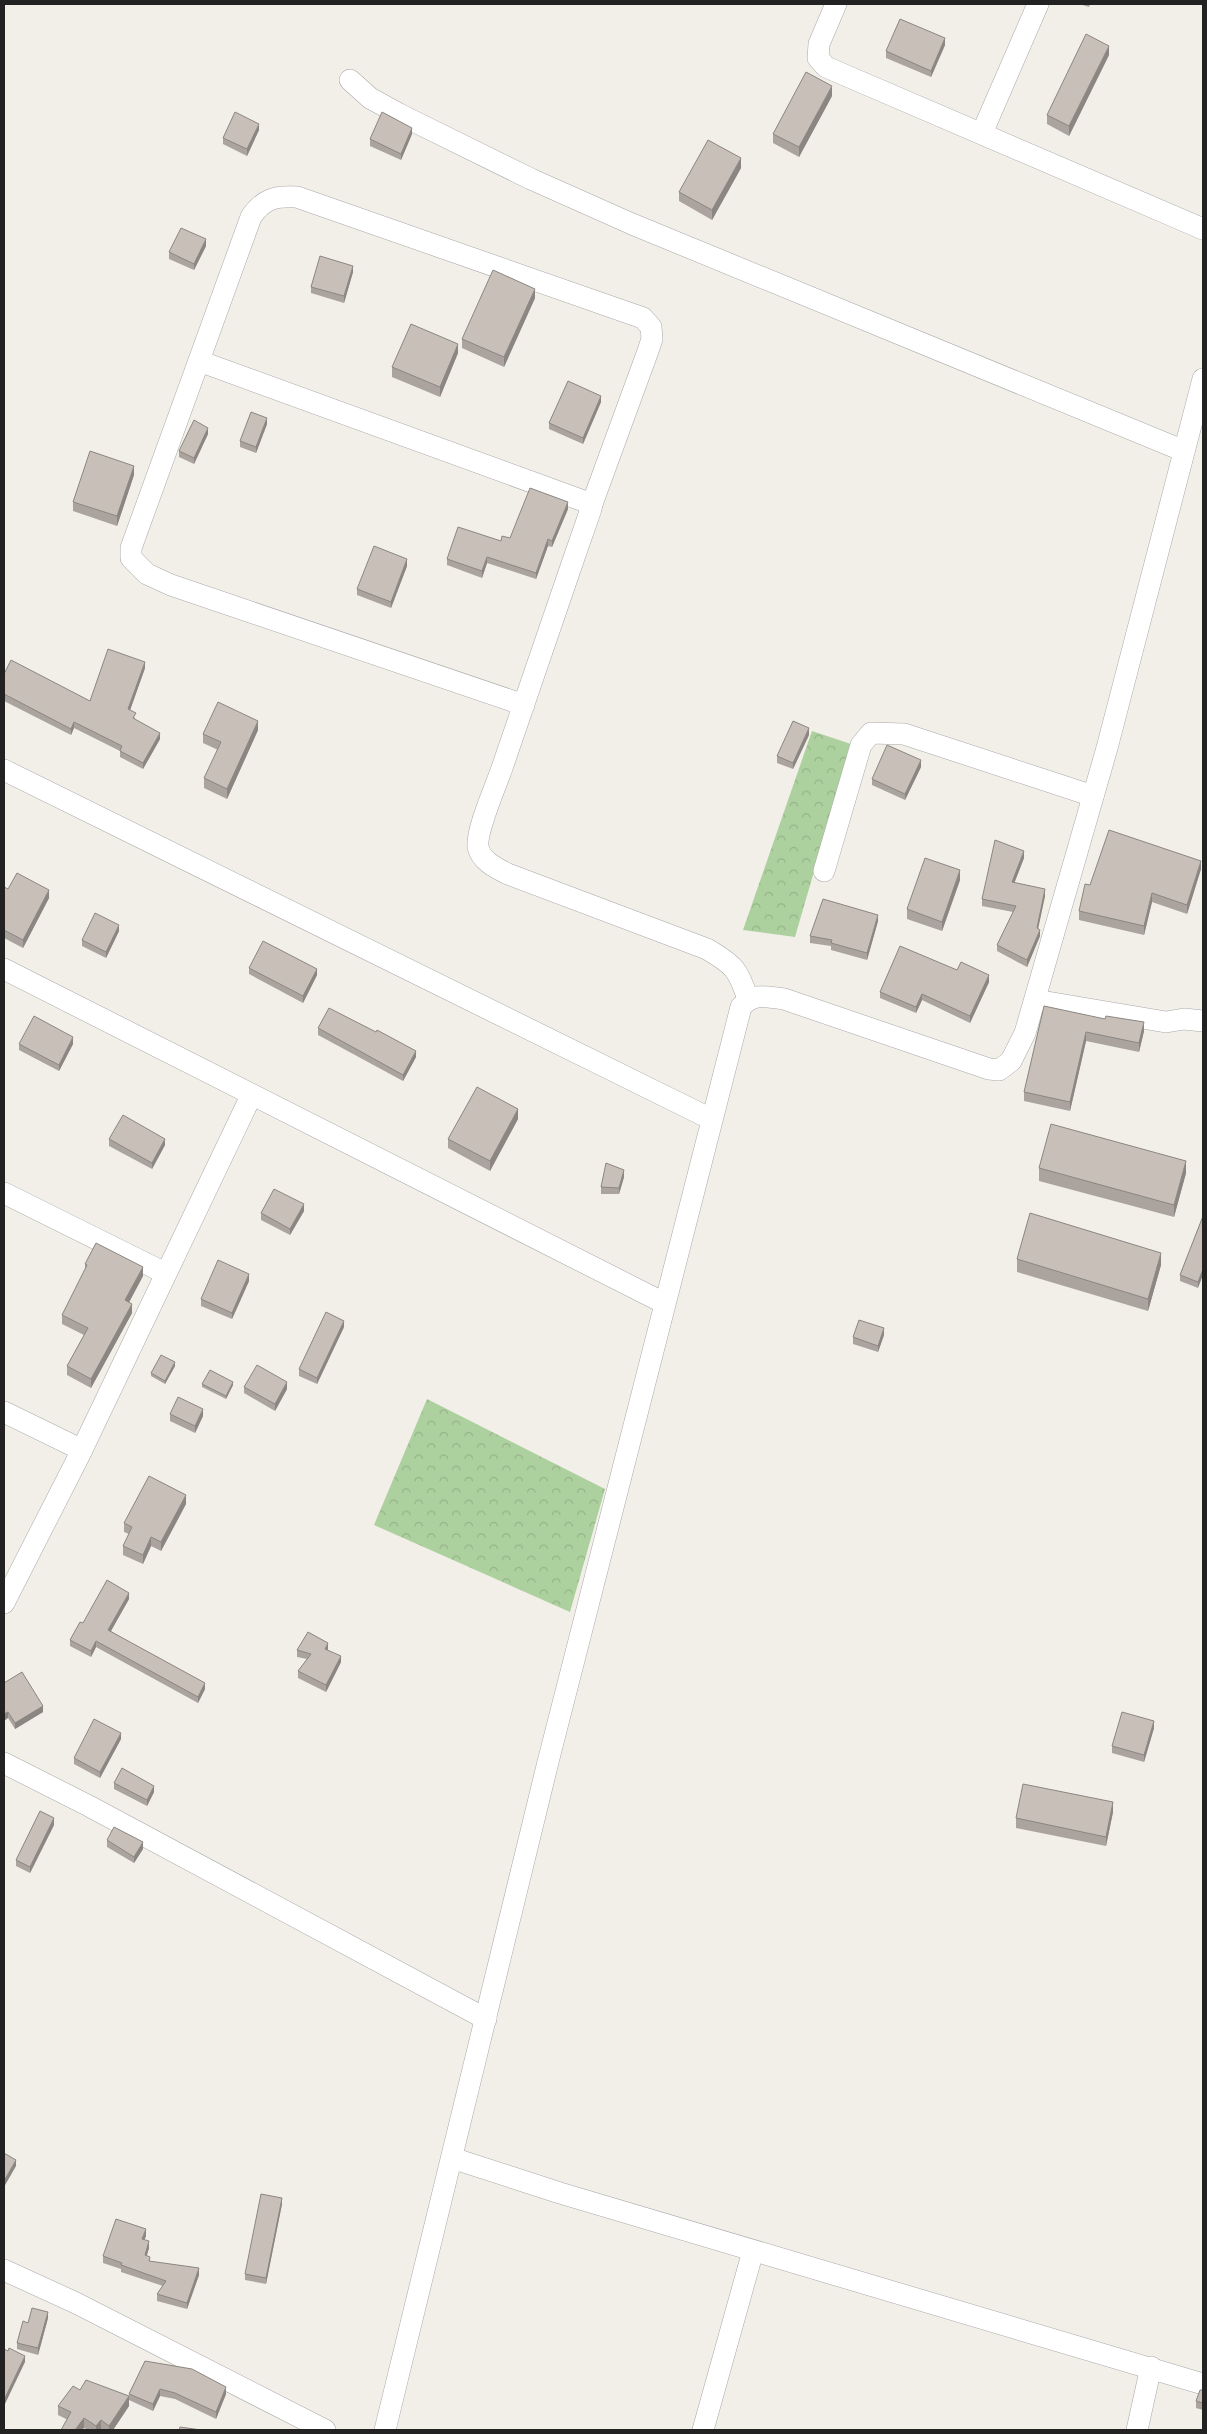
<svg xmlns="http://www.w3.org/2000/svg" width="1207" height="2434" font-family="'IBM Plex Sans',sans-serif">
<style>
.forest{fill:url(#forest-crowns)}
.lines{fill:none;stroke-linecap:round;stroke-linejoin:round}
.minor-casing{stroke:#a9a9a9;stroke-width:22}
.minor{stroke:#fff;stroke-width:21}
.wall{fill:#aba49e}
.shaded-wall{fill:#8b8681}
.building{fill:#c7bfb8;stroke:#8b8681}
</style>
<defs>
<pattern id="forest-crowns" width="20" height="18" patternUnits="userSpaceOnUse" patternTransform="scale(1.25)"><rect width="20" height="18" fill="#add19e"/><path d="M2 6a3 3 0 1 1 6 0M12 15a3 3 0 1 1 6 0" fill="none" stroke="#95b388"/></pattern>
</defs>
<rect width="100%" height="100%" fill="#f2efe9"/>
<!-- forest -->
<g class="forest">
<polygon points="812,731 851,744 795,937 743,930"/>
<polygon points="427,1399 605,1489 570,1612 374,1525"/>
</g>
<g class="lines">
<defs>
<g id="minor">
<polyline points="836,4 819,44 818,58 826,67 1203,229"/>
<polyline points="350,80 370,98 399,114 531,179 632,224 1184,451"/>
<polyline points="982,133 1038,4"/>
<polyline points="199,361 592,504"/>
<path d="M 524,705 L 171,585 L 147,574 L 131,558 L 131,548 L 251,217 C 264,198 276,196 297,197 L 643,318 L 651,327 L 652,339 L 648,351 L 592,504 L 591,509 C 561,595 532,681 502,768 C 496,786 476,830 478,847 C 481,861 496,868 508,874 L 707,949 C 734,965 738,969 748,999"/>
<polyline points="4,770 711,1119"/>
<polyline points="824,871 861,745 871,733 904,734 1093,796"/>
<polyline points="4,969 664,1303"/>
<polyline points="1035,1000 1166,1022 1184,1019 1203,1021"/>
<polyline points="4,1193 165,1273"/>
<polyline points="4,1412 82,1450"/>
<polyline points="4,1603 79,1456 251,1096"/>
<polyline points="4,1763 89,1806 486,2019"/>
<polyline points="452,2158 560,2193 1203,2384"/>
<polyline points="4,2270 76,2303 325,2430"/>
<path d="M 385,2430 L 548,1762 L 741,1007 C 754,992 767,997 784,999 L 989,1069 L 999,1070 L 1011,1061 L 1025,1033 L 1107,748 L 1203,379"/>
<polyline points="703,2430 753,2251"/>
<polyline points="1137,2430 1151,2367"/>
</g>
</defs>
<!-- minor casing -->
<use href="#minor" class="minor-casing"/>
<!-- minor -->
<use href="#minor" class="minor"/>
</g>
<!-- wall -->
<g class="wall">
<polygon points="1079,4 1090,4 1089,7"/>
<polygon points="945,45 931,77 886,58 886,51"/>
<polygon points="1109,55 1069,136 1047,124 1047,115"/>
<polygon points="832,96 799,157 773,143 773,134"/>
<polygon points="259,130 247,156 223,144 223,138"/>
<polygon points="412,134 401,160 370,146 370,139"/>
<polygon points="741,168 712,220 679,201 679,192"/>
<polygon points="206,246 194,270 169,259 169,252"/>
<polygon points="353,272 344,303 311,293 311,287"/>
<polygon points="535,298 504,367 462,348 462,339"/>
<polygon points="458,353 440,397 392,377 392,367"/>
<polygon points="601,402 583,444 549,429 549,423"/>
<polygon points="267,424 256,453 240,447 240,441"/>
<polygon points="208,434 194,464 179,457 179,451"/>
<polygon points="134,475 117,526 73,511 73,502"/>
<polygon points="568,509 552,547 548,546 536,579 487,563 482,578 447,565 447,559 510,538"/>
<polygon points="407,566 391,608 357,595 357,589"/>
<polygon points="145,668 130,710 136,720 160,739 143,769 120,757 120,751 74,728 71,735 4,701 4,674 90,701"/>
<polygon points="258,730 227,799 204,788 204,778 218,750 203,743 203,734"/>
<polygon points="809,735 793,769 777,763 777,756"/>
<polygon points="921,767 905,800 872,785 872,779"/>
<polygon points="1024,858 1014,883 1045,896 1038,928 1040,936 1027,967 997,951 997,945 1013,912 982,906 982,899"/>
<polygon points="1201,869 1187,914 1152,902 1144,935 1079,920 1079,911 1090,885"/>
<polygon points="960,880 942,931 907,919 907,909"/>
<polygon points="4,887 8,889 49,898 23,948 4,938"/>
<polygon points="878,921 867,960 831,950 831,946 810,943 810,936"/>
<polygon points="119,931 106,958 82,946 82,940"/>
<polygon points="249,968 317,975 303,1003 249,974"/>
<polygon points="957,970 989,982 970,1023 922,1000 916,1013 880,998 880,992"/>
<polygon points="1044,1006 1144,1031 1139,1052 1086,1041 1070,1111 1024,1101 1024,1092"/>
<polygon points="318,1028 416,1057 403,1081 318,1035"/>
<polygon points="19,1044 73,1044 59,1071 19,1050"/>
<polygon points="518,1119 490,1171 448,1148 448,1139"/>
<polygon points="109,1139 165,1145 152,1169 109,1146"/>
<polygon points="1039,1168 1186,1173 1174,1217 1039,1181"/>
<polygon points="624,1177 619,1194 601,1194 601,1187"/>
<polygon points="304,1211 290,1235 261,1220 261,1213"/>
<polygon points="1203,1216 1198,1288 1180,1281 1180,1275"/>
<polygon points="1017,1259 1161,1265 1148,1311 1017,1272"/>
<polygon points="85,1264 143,1276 129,1302 132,1313 91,1388 67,1375 67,1366 84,1335 62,1324 62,1315 85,1270"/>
<polygon points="249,1281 232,1319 201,1306 201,1299"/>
<polygon points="344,1327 317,1384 299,1376 299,1369"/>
<polygon points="884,1335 878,1352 853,1344 853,1337"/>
<polygon points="175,1366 165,1384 151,1376 151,1373"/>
<polygon points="202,1384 233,1385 226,1399 202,1387"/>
<polygon points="244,1387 287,1389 275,1411 244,1393"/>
<polygon points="170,1414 203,1416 195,1433 170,1421"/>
<polygon points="186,1504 161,1551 151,1546 143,1564 123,1555 123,1546 129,1534 124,1532 124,1523"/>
<polygon points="129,1599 111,1631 205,1689 198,1703 96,1647 91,1657 70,1646 70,1640 83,1623"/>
<polygon points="328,1649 328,1650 341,1662 326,1692 298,1678 298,1671 307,1659 297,1657 297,1650"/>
<polygon points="4,1683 43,1712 15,1729 8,1718"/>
<polygon points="1154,1728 1144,1762 1112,1753 1112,1746"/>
<polygon points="121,1739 100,1778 74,1764 74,1758"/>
<polygon points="114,1783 154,1792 147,1806 114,1789"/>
<polygon points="1113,1812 1106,1846 1016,1828 1016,1818"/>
<polygon points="54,1825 30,1873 16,1866 16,1860"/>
<polygon points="107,1840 143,1849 134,1863 107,1847"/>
<polygon points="282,2204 266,2284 245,2280 245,2274"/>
<polygon points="146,2236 144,2240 149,2248 147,2255 150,2261 199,2275 187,2309 157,2301 157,2294 163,2286 121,2272 121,2269 103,2263 103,2256"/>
<polygon points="48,2318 38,2355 17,2349 17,2343 28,2323"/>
<polygon points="145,2361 226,2394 216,2419 175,2399 160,2396 153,2411 129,2400 129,2394"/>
<polygon points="80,2390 129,2406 113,2430 88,2430 58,2415 58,2406"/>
<polygon points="1203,2390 1203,2410 1196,2408 1196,2401"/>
</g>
<!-- shaded-wall -->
<g class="shaded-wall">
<polygon points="945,38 945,45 931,77 931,71"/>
<polygon points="1109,46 1109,55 1069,136 1069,126"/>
<polygon points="832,86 832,96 799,157 799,147"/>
<polygon points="259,124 259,130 247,156 247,149"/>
<polygon points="412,128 412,134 401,160 401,154"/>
<polygon points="741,158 741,168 712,220 712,210"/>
<polygon points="206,239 206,246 194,270 194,264"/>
<polygon points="353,266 353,272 344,303 344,296"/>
<polygon points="535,289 535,298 504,367 504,357"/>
<polygon points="458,344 458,353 440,397 440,387"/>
<polygon points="601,396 601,402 583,444 583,438"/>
<polygon points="267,418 267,424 256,453 256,447"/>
<polygon points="208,428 208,434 194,464 194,458"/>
<polygon points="134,466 134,475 117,526 117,516"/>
<polygon points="568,502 568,509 552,547 552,541"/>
<polygon points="548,539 548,546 536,579 536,573"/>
<polygon points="487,557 487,563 482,578 482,571"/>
<polygon points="407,559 407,566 391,608 391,602"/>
<polygon points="145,662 145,668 128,716 128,709"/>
<polygon points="258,721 258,730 227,799 227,789"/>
<polygon points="74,722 74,728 71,735 71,729"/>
<polygon points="809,728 809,735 793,769 793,763"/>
<polygon points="160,733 160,739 143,769 143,763"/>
<polygon points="921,760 921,767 905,800 905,794"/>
<polygon points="1024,851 1024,858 1012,889 1012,882"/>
<polygon points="1201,861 1201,869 1187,914 1187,905"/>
<polygon points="960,870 960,880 942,931 942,922"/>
<polygon points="1045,889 1045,896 1037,934 1037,928"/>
<polygon points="49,890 49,898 23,948 23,940"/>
<polygon points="1152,893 1152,902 1144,935 1144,926"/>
<polygon points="878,915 878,921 867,960 867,953"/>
<polygon points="119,925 119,931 106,958 106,952"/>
<polygon points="1040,930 1040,936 1027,967 1027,960"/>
<polygon points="317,969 317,975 303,1003 303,996"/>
<polygon points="989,975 989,982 970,1023 970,1016"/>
<polygon points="922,994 922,1000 916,1013 916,1007"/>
<polygon points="1144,1022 1144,1031 1139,1052 1139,1043"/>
<polygon points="1086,1032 1086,1041 1070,1111 1070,1102"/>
<polygon points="73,1037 73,1044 59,1071 59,1065"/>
<polygon points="416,1051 416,1057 403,1081 403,1075"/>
<polygon points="518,1109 518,1119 490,1171 490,1161"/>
<polygon points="165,1139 165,1145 152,1169 152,1163"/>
<polygon points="1186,1161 1186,1173 1174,1217 1174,1205"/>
<polygon points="624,1170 624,1177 619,1194 619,1188"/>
<polygon points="304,1204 304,1211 290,1235 290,1229"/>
<polygon points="1161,1253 1161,1265 1148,1311 1148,1299"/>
<polygon points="143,1267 143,1276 125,1310 125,1300"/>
<polygon points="1203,1269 1203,1275 1198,1288 1198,1282"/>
<polygon points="249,1274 249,1281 232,1319 232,1313"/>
<polygon points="132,1304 132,1313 91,1388 91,1379"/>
<polygon points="344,1321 344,1327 317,1384 317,1378"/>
<polygon points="884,1328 884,1335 878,1352 878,1346"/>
<polygon points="175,1362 175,1366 165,1384 165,1381"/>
<polygon points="233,1382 233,1385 226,1399 226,1396"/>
<polygon points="287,1382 287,1389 275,1411 275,1404"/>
<polygon points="203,1409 203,1416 195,1433 195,1426"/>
<polygon points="186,1495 186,1504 161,1551 161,1542"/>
<polygon points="151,1537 151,1546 143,1564 143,1555"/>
<polygon points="129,1593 129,1599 108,1636 108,1630"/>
<polygon points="96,1641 96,1647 91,1657 91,1651"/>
<polygon points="328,1643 328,1649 325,1656 325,1649"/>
<polygon points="341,1656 341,1662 326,1692 326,1685"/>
<polygon points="205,1683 205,1689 198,1703 198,1697"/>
<polygon points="43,1706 43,1712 15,1729 15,1723"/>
<polygon points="8,1712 8,1718 4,1721 4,1714"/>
<polygon points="1154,1721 1154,1728 1144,1762 1144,1755"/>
<polygon points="121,1733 121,1739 100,1778 100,1772"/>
<polygon points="154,1786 154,1792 147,1806 147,1800"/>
<polygon points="1113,1802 1113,1812 1106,1846 1106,1837"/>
<polygon points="54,1818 54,1825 30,1873 30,1867"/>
<polygon points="143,1842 143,1849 134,1863 134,1857"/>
<polygon points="16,2160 16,2166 4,2187 4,2181"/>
<polygon points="282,2198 282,2204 266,2284 266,2278"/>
<polygon points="146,2229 146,2236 142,2246 142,2239"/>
<polygon points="149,2241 149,2248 145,2261 145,2255"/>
<polygon points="199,2268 199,2275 187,2309 187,2303"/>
<polygon points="48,2312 48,2318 38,2355 38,2348"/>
<polygon points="25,2356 25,2362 4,2406 4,2400"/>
<polygon points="226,2387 226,2394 216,2419 216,2412"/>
<polygon points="160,2389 160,2396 153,2411 153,2404"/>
<polygon points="129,2396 129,2406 113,2430 109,2430 109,2426"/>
<polygon points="84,2418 84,2428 82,2430 75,2430"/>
<polygon points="101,2420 101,2430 96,2430 96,2426"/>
</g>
<!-- building -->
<g class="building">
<polygon points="900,19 945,38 931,71 886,51"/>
<polygon points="1086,34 1109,46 1069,126 1047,115"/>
<polygon points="806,72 832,86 799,147 773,134"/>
<polygon points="235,112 259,124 247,149 223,138"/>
<polygon points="382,112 412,128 401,154 370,139"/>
<polygon points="708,140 741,158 712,210 679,192"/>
<polygon points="181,228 206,239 194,264 169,252"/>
<polygon points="320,256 353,266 344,296 311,287"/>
<polygon points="493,270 535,289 504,357 462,339"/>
<polygon points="411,324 458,344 440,387 392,367"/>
<polygon points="568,381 601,396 583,438 549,423"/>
<polygon points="251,412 267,418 256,447 240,441"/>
<polygon points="194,420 208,428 194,458 179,451"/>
<polygon points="90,451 134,466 117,516 73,502"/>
<polygon points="530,488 568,502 552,541 548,539 536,573 487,557 482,571 447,559 458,527 501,541 502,536 510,538"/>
<polygon points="374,546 407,559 391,602 357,589"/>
<polygon points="108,649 145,662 128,709 136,713 133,718 160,733 143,763 120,751 122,746 74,722 71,729 4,694 4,674 11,660 90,701"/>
<polygon points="218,702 258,721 227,789 204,778 221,742 203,734"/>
<polygon points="793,721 809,728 793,763 777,756"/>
<polygon points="887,745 921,760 905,794 872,779"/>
<polygon points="1109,830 1201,861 1187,905 1152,893 1144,926 1079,911 1085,884 1090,885"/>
<polygon points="995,840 1024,851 1012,882 1045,889 1037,928 1040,930 1027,960 997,945 1016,906 982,899"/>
<polygon points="925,858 960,870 942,922 907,909"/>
<polygon points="17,873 49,890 23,940 4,930 4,887 8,889"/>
<polygon points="823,899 878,915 867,953 831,943 832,940 810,936"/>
<polygon points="95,913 119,925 106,952 82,940"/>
<polygon points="263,941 317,969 303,996 249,968"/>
<polygon points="900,946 957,970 961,962 989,975 970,1016 922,994 916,1007 880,992"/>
<polygon points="1044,1006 1105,1019 1106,1016 1144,1022 1139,1043 1086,1032 1070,1102 1024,1092"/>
<polygon points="329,1008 376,1032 377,1030 416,1051 403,1075 318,1028"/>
<polygon points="34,1016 73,1037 59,1065 19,1044"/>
<polygon points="477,1087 518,1109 490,1161 448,1139"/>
<polygon points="123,1115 165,1139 152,1163 109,1139"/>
<polygon points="1051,1124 1186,1161 1174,1205 1039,1168"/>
<polygon points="606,1163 624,1170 619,1188 601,1187"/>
<polygon points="274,1189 304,1204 290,1229 261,1213"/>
<polygon points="1030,1213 1161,1253 1148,1299 1017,1259"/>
<polygon points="1203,1216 1203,1269 1198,1282 1180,1275"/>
<polygon points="96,1243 143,1267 125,1300 132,1304 91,1379 67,1366 88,1328 62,1315 87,1265 85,1264"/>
<polygon points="218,1260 249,1274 232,1313 201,1299"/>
<polygon points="326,1312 344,1321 317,1378 299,1369"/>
<polygon points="859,1320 884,1328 878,1346 853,1337"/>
<polygon points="161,1355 175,1362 165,1381 151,1373"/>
<polygon points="257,1365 287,1382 275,1404 244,1387"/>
<polygon points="210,1370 233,1382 226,1396 202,1384"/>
<polygon points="178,1397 203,1409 195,1426 170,1414"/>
<polygon points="149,1476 186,1495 161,1542 151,1537 143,1555 123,1546 132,1527 124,1523"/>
<polygon points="107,1580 129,1593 108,1630 205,1683 198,1697 96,1641 91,1651 70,1640 80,1622 83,1623"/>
<polygon points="308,1632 328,1643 325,1649 341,1656 326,1685 298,1671 311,1654 297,1650"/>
<polygon points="22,1672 43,1706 15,1723 8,1712 4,1714 4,1683"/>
<polygon points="1122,1712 1154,1721 1144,1755 1112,1746"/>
<polygon points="94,1719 121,1733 100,1772 74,1758"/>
<polygon points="122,1768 154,1786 147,1800 114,1783"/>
<polygon points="1023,1784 1113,1802 1106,1837 1016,1818"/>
<polygon points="40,1811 54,1818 30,1867 16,1860"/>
<polygon points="114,1827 143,1842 134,1857 107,1840"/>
<polygon points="4,2153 16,2160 4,2181"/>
<polygon points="261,2194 282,2198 266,2278 245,2274"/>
<polygon points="116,2219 146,2229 142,2239 149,2241 145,2255 150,2257 149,2261 199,2268 187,2303 157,2294 166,2281 121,2265 122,2263 103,2256"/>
<polygon points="32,2308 48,2312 38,2348 17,2343 23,2321 28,2323"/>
<polygon points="9,2348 25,2356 4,2400 4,2349 8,2351"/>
<polygon points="145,2361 192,2369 226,2387 216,2412 175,2393 160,2389 153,2404 129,2394"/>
<polygon points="86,2380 129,2396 109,2426 101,2420 96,2426 84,2418 75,2430 61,2430 71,2412 58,2406 73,2386 80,2390"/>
<polygon points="1200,2390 1203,2390 1203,2403 1196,2401"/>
<polygon points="180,2427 201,2430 179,2430"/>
</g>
<!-- border -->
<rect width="1207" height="2434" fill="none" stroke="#222222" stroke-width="10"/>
</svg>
